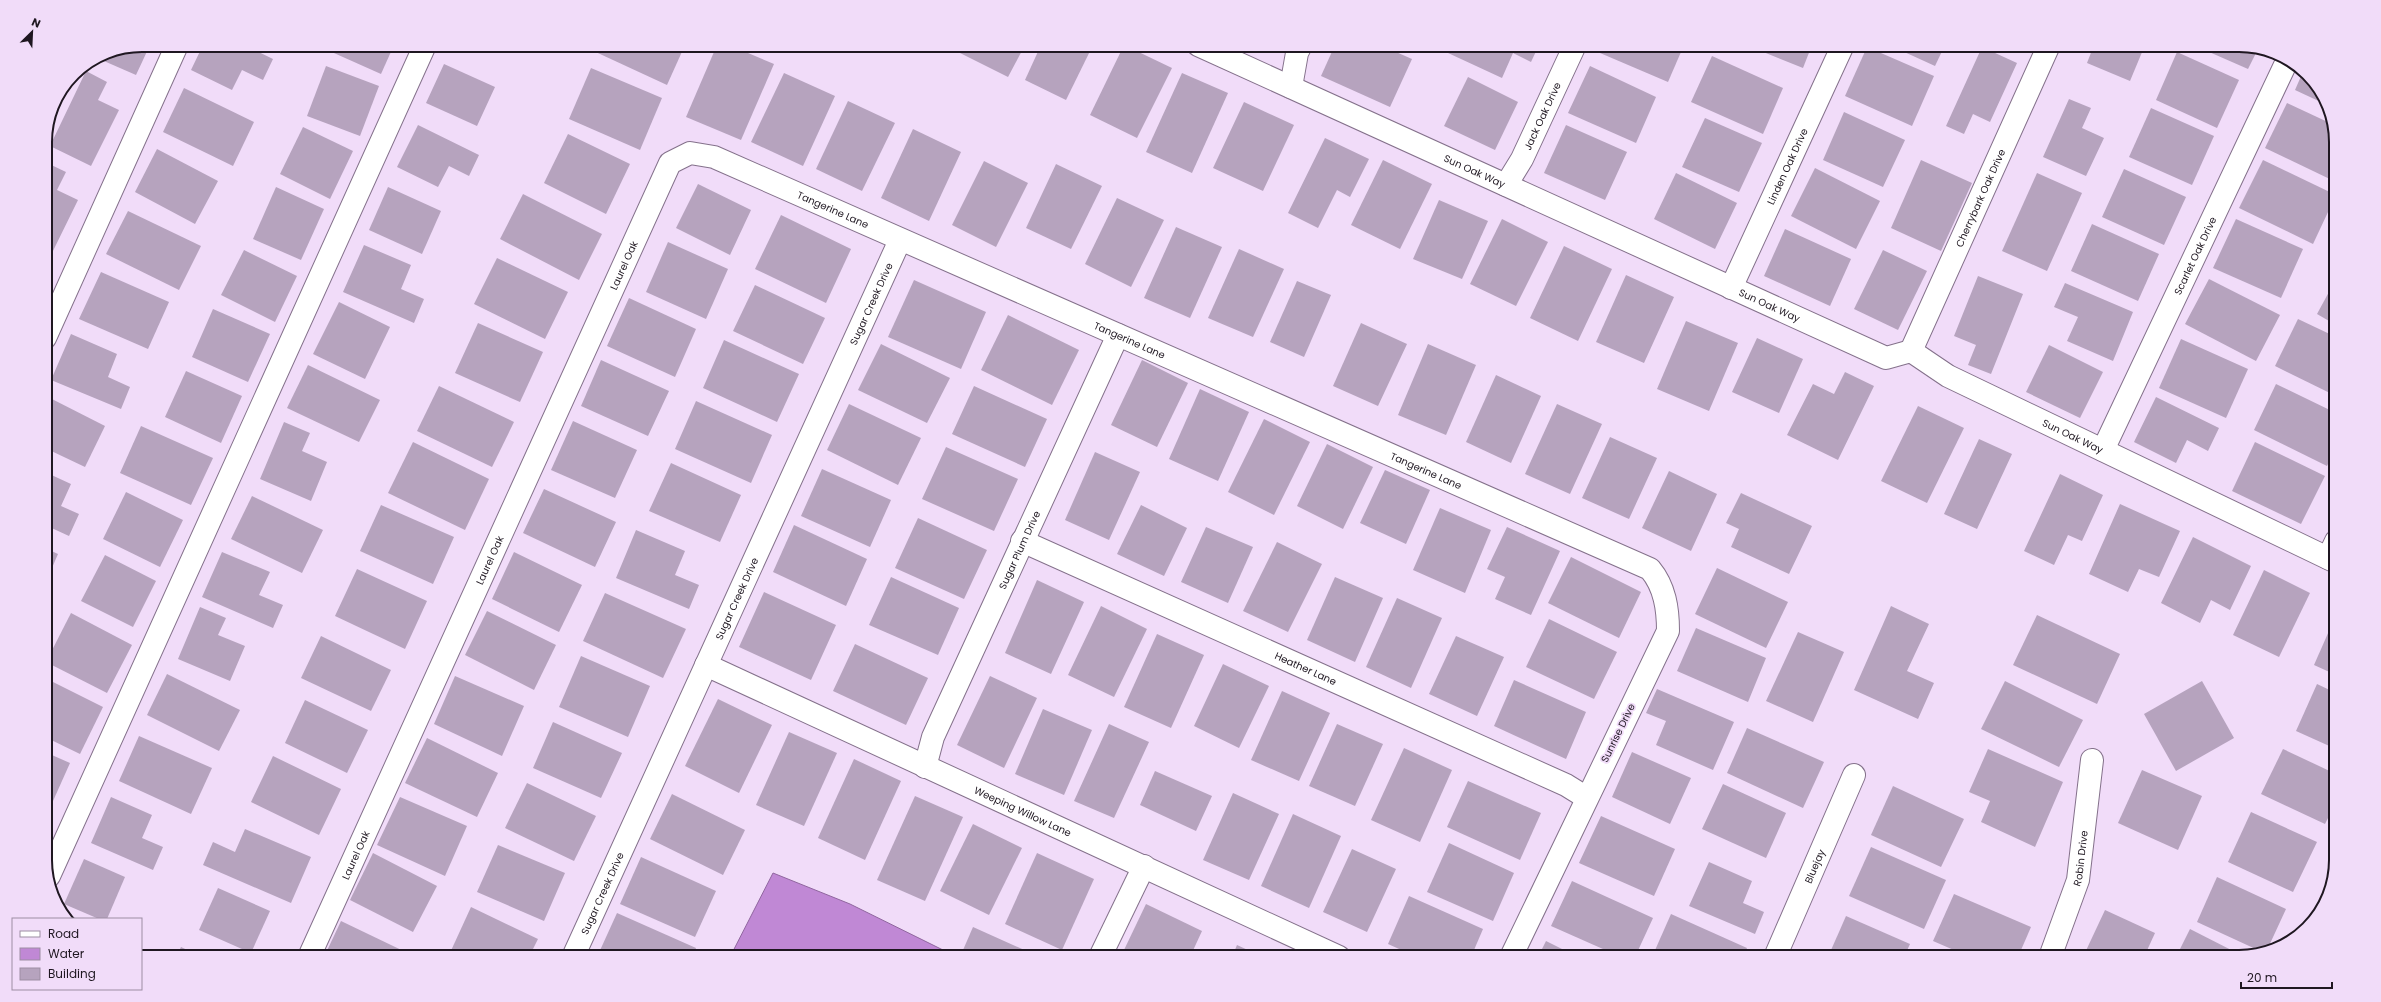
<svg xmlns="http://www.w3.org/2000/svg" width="2381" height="1002" font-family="Poppins,sans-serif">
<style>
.water{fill:#c088d5;stroke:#90669f}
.building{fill:#b6a3be}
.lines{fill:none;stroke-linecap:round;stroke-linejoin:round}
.minor-casing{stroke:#84718b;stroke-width:24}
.minor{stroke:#fff;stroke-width:22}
.labels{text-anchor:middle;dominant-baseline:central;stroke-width:3.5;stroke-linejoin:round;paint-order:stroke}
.street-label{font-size:10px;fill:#1f1721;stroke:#f1dcf9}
.rim{fill:none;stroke:#1f1721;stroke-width:2}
</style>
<rect width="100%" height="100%" fill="#f1dcf9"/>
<!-- water -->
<polygon class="water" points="773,873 850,904 945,951 943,957 730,957"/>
<!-- building -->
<g class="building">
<polygon points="142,45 150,45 136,75 97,58 105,52"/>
<polygon points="203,45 244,45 273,59 263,80 242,70 232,90 191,70"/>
<polygon points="316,45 394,45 381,74"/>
<polygon points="588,45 685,45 667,85 587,48"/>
<polygon points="717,45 729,45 774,64 741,140 686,117"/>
<polygon points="964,45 1025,45 1008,77 960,53"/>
<polygon points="1041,45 1093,45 1066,100 1025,80"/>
<polygon points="1124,45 1172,68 1137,138 1090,115"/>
<polygon points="1262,45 1282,45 1278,52"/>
<polygon points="1335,45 1380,45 1412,59 1390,107 1321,76"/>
<polygon points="1452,45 1539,45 1531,62 1513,53 1502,78 1448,53"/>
<polygon points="1603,45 1684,45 1668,82 1600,53"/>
<polygon points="1746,45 1812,45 1803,68"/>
<polygon points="1889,45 1945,45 1935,66"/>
<polygon points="2094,45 2145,45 2130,81 2087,63"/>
<polygon points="2201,45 2239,45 2258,49 2248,69 2200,48"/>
<polygon points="1867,47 1934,76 1912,126 1845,96"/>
<polygon points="1982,47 2017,63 1990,122 1973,114 1964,134 1946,126"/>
<polygon points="2177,52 2239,80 2217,128 2156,100"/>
<polygon points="1712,56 1783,88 1763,134 1691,102"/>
<polygon points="444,64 495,87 477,126 426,103"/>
<polygon points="326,66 379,86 360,136 307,116"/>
<polygon points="1590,66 1656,97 1636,143 1568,113"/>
<polygon points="591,68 662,98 640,150 569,119"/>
<polygon points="86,71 107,82 98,100 119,110 91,166 50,146"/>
<polygon points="784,73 835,96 803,166 751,142"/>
<polygon points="1182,73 1228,93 1192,173 1146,152"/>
<polygon points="2302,74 2320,88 2325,104 2295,90"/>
<polygon points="1468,77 1518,102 1495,150 1444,126"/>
<polygon points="184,88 254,122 233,166 163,132"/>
<polygon points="2069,99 2091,108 2082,128 2104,138 2086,176 2043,157"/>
<polygon points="848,101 895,123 862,191 816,169"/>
<polygon points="1244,102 1294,125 1263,191 1213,168"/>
<polygon points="2287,103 2332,124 2336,136 2336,182 2265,148"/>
<polygon points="2151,108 2214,136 2192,185 2129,157"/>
<polygon points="1844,112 1905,140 1883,187 1823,160"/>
<polygon points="1705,118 1762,143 1739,192 1682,167"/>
<polygon points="418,125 479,155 469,176 449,166 438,187 397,167"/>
<polygon points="1566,125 1627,152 1605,200 1544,173"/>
<polygon points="303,127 353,151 330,199 280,174"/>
<polygon points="913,129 961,152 929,221 881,198"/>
<polygon points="568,134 630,164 606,214 544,183"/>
<polygon points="1325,138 1369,159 1350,197 1337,190 1318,228 1288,213"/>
<polygon points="157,149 218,181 195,224 135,192"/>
<polygon points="1383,160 1432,184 1400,249 1351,225"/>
<polygon points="1921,160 1972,183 1941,251 1891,228"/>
<polygon points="2263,160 2336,195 2313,244 2239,208"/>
<polygon points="984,161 1028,183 996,247 952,225"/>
<polygon points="45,162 66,172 57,190 78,200 51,255 45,252"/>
<polygon points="1056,164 1102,186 1071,249 1026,228"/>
<polygon points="1815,168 1880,201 1856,249 1791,216"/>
<polygon points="2124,169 2186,197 2164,245 2102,217"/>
<polygon points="1676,173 1737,203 1715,249 1654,219"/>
<polygon points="2037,173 2082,193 2047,271 2002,251"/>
<polygon points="698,184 751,210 730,255 676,228"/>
<polygon points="276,187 324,209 301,260 253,239"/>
<polygon points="388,187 441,211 422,254 369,230"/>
<polygon points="523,194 602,234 579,280 500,239"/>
<polygon points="1117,198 1164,220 1131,287 1085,264"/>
<polygon points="1439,200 1488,221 1462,279 1413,259"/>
<polygon points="128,211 201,246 179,290 106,254"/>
<polygon points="781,215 851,249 826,303 755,269"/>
<polygon points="1502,219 1548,242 1516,306 1470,284"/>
<polygon points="2236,219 2303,249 2281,298 2213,268"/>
<polygon points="2092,224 2159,254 2138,301 2071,271"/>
<polygon points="1176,227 1222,247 1190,318 1144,298"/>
<polygon points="1785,229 1851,259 1830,306 1764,276"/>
<polygon points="668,242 728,269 706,319 646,292"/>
<polygon points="364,245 411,265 401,289 424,299 414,323 343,292"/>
<polygon points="1564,246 1612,269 1578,341 1530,318"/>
<polygon points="1239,249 1284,269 1253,337 1208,318"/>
<polygon points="244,250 297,276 275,322 221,295"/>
<polygon points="1883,250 1927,271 1898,330 1854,309"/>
<polygon points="497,258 568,292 545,339 474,304"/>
<polygon points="101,272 169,302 148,349 79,319"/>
<polygon points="1626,275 1674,297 1644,363 1596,342"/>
<polygon points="1978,276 2023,294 1991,374 1968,365 1976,345 1954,336"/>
<polygon points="2209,279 2280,315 2256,361 2185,324"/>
<polygon points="2336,279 2336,325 2317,314"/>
<polygon points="914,280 986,312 961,369 888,337"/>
<polygon points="1297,281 1331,295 1304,357 1270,342"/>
<polygon points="2065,283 2133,312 2113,361 2067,341 2078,317 2054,307"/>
<polygon points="755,285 825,318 803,364 733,331"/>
<polygon points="629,298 696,329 675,377 607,346"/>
<polygon points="339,302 390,327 365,379 313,354"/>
<polygon points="213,309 270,334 248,382 192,357"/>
<polygon points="1008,315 1079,350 1052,405 981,370"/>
<polygon points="2298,319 2336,337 2336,396 2275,366"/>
<polygon points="1686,321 1738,343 1709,411 1657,389"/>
<polygon points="478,323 543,352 520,402 455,373"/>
<polygon points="1361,323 1407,344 1378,406 1333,386"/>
<polygon points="71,334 117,354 108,377 130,387 121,409 51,380"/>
<polygon points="1757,338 1803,359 1779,413 1732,392"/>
<polygon points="2181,339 2248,369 2226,418 2159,388"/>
<polygon points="724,340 799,374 777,422 703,388"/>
<polygon points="881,344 950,378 927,423 858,390"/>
<polygon points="1428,344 1476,365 1446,435 1398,415"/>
<polygon points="2049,345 2103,372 2080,418 2026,392"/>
<polygon points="601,360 669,391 648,436 581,406"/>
<polygon points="1142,360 1188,383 1157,447 1111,425"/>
<polygon points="308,365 380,400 359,442 287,408"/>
<polygon points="186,371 242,396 221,443 165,417"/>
<polygon points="1845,372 1874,386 1838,460 1787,435 1813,384 1834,394"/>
<polygon points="1496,375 1541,396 1511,463 1466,442"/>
<polygon points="2276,384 2336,413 2336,448 2327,466 2254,430"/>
<polygon points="439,386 514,422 492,467 417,431"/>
<polygon points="974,386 1047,419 1025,467 952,434"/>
<polygon points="1200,389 1249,412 1218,481 1169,459"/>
<polygon points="46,396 105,426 85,467 45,448"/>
<polygon points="2156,397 2219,428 2208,451 2187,440 2176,463 2134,442"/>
<polygon points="696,401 772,435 751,483 675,449"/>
<polygon points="849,404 921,438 898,485 827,450"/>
<polygon points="1557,404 1602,424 1570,494 1525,474"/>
<polygon points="1918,406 1964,428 1927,503 1881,481"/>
<polygon points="1264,419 1310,442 1274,515 1228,492"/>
<polygon points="573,421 637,450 615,498 551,470"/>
<polygon points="284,422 310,433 302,451 327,462 311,501 260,479"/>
<polygon points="141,426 213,458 191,505 120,473"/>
<polygon points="1610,437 1657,458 1629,519 1582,498"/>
<polygon points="1979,439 2012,454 1977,529 1944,514"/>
<polygon points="413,442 489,479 465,530 388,493"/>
<polygon points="2255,442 2325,476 2301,524 2232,491"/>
<polygon points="1327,444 1373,467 1343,529 1297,506"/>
<polygon points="946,447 1018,479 994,531 922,499"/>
<polygon points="1095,452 1140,472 1109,540 1065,520"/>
<polygon points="671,463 741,495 720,542 649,511"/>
<polygon points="822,469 891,500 870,547 801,516"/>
<polygon points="1385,470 1430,490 1406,544 1360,523"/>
<polygon points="1669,471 1717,494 1691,551 1642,528"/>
<polygon points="45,472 71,484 61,506 79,514 69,536 45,525"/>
<polygon points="2060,474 2103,495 2082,541 2068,535 2054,565 2024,551"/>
<polygon points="544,489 616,522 595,567 523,533"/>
<polygon points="126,492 183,520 160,567 103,539"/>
<polygon points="1741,493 1812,526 1789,574 1731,547 1739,529 1726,523"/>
<polygon points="252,496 323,530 302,573 231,539"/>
<polygon points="2120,504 2180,531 2159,577 2139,569 2128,592 2089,574"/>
<polygon points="381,505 454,537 433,584 360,551"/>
<polygon points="1141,505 1187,528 1164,576 1117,554"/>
<polygon points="1440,508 1491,530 1465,593 1413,570"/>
<polygon points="918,518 987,550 964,599 895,568"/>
<polygon points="794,525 867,559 846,606 773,572"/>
<polygon points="1206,527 1253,547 1228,603 1181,582"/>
<polygon points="1507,527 1560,551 1531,615 1495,599 1505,577 1487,569"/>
<polygon points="636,530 685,551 675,575 699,585 689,609 616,578"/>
<polygon points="2193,537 2251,566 2230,610 2211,600 2200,623 2161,603"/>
<polygon points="1277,542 1322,564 1288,632 1243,611"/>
<polygon points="45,548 58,554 45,584"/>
<polygon points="222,552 270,572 259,595 283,605 273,628 202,597"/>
<polygon points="514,552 582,585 559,632 492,599"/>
<polygon points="105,555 156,581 133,627 81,601"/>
<polygon points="1571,557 1641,592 1619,638 1548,603"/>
<polygon points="1717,568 1788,602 1766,648 1695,614"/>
<polygon points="357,569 427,601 405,649 335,616"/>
<polygon points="2264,570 2310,593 2279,657 2233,635"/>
<polygon points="891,577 959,608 938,655 869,625"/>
<polygon points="1335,577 1383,598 1355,662 1307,640"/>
<polygon points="1037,580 1084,602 1051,674 1005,653"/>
<polygon points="764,592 836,625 811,680 739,647"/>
<polygon points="605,593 686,629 663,678 583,641"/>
<polygon points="1397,598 1442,618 1411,688 1366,667"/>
<polygon points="1101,606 1147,629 1114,697 1068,675"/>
<polygon points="1891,606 1929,624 1907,671 1934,683 1918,719 1854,690"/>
<polygon points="200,607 226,618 218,635 245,646 230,681 178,659"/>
<polygon points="487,611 556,645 534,690 465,655"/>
<polygon points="71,613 132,645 107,693 46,662"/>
<polygon points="2037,615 2120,654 2097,704 2013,665"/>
<polygon points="2336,615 2336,675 2314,665"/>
<polygon points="1549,619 1617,652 1594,699 1526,667"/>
<polygon points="1696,628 1766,658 1748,702 1677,671"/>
<polygon points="1798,632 1844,652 1813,722 1766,701"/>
<polygon points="1157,634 1204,655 1171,728 1124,707"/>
<polygon points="321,636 391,670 371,711 301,678"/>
<polygon points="1456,636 1504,657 1477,716 1429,694"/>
<polygon points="855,644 928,678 906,725 833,691"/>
<polygon points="581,656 650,686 628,737 559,707"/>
<polygon points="1223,664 1269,686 1239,748 1194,726"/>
<polygon points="167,674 240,710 219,751 147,715"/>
<polygon points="455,676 524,706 502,756 434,724"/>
<polygon points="990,676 1037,698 1004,768 957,745"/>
<polygon points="45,678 103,707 80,754 45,737"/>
<polygon points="1514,680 1586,712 1566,759 1494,726"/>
<polygon points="2005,681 2083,720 2059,767 1981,729"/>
<polygon points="2202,681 2234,738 2176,771 2144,714"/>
<polygon points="2317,684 2336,693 2336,749 2296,731"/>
<polygon points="1657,689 1734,722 1713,770 1656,745 1666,721 1646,713"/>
<polygon points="1282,691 1330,713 1299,781 1251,760"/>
<polygon points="718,699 772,725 739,793 685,766"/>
<polygon points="305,700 368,730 347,773 285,743"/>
<polygon points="1043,709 1092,730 1064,795 1015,774"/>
<polygon points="553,722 622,753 601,798 533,768"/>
<polygon points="1109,724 1149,742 1114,818 1074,801"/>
<polygon points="1337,724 1383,744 1355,806 1309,786"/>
<polygon points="1747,728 1824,762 1803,808 1727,773"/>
<polygon points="789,732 837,753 804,826 756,805"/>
<polygon points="139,736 212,768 191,814 119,781"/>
<polygon points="427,738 498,773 477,817 405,783"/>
<polygon points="1404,748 1452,770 1420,842 1371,820"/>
<polygon points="1988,749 2063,782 2035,847 1981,822 1990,801 1969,792"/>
<polygon points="2283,749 2336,774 2336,802 2325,824 2261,794"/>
<polygon points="45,752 70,763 49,810 45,808"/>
<polygon points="1632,752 1691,778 1670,824 1612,797"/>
<polygon points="273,756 341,789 319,835 251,802"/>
<polygon points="854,759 901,781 865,860 818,838"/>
<polygon points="2142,770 2202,796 2178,850 2118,823"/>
<polygon points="1155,771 1212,796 1196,831 1140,805"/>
<polygon points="1468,781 1541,813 1520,860 1447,827"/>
<polygon points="527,783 596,816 574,861 505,828"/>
<polygon points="1723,784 1786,813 1766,858 1702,829"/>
<polygon points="1893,786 1964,819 1941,867 1871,835"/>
<polygon points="1233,793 1279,814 1249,880 1203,860"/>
<polygon points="672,794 745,830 723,875 650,839"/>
<polygon points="915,796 963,817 925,901 877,880"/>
<polygon points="111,797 152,815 142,838 163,847 153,870 91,843"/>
<polygon points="400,797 467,826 445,876 377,845"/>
<polygon points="2251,812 2317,842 2293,892 2228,862"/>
<polygon points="1293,814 1341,836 1309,908 1261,886"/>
<polygon points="1601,816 1675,849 1654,896 1579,863"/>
<polygon points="973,824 1022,848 989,915 940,891"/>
<polygon points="245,829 311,857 291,903 203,865 213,842 235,852"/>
<polygon points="1449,843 1514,873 1493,921 1427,892"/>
<polygon points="498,845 565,873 544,921 477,892"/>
<polygon points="1871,847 1946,880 1924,929 1849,896"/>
<polygon points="1352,849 1396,869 1367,932 1323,912"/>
<polygon points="373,853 437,886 413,932 350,900"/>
<polygon points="1037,853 1094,879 1062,950 1005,924"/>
<polygon points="641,857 716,891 695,937 620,904"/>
<polygon points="84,859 125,877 107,919 99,919 64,904"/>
<polygon points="1709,862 1752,881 1743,903 1764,912 1755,934 1689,906"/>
<polygon points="2217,877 2286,909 2268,948 2260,951 2197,922"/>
<polygon points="1572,881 1653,918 1635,957 1621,957 1551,926"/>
<polygon points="218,888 270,911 251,953 199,930"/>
<polygon points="1954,894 2031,927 2018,957 1970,957 1933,941"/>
<polygon points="1409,896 1483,929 1471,957 1417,957 1388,944"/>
<polygon points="1146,904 1202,931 1190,957 1139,957 1124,950"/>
<polygon points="471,907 538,939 529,957 454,957 449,955"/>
<polygon points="2105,910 2155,933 2144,957 2083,957"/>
<polygon points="617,913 696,948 693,957 597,957"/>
<polygon points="1671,914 1747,948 1743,957 1652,957"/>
<polygon points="1846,916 1910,944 1904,957 1828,957"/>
<polygon points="341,921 416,957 324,957"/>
<polygon points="973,927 1040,957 960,957"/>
<polygon points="2190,929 2243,956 2176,957"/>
<polygon points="1546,941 1578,957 1538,957"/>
<polygon points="1237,945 1263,957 1232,957"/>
<polygon points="181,947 202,957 176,957"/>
<polygon points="1929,951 1941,957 1926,957"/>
</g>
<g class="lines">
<defs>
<g id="minor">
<path id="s1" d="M 1198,45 L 1886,358 L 1911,351 L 1948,376 L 2336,562"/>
<polyline points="1291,87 1297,53 1301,45"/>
<path id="s2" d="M 1506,185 L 1522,159 L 1575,45"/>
<path id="s3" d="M 1731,288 L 1843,45"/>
<polyline points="45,338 177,45"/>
<path id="s4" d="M 1911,351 L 2049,45"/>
<path id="s5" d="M 2103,450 L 2287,61"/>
<path id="s6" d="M 1022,541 L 1566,785 L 1587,798"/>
<polyline points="2328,558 2336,541"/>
<path id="s7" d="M 706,665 L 1339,957"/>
<path id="s8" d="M 925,767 L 933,737 L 1118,335"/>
<polyline points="49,876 425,45"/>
<path id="s9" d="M 309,957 L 670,163 L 690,153 L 714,157 L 1650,569 C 1665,587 1668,609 1668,631 L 1511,957"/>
<path id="s10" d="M 573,957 L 900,240"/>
<polyline points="1100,957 1144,866"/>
<path id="s11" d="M 1775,957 L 1854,775"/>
<path id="s12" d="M 2050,957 L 2078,880 L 2092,760"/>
</g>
</defs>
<!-- minor casing -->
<use href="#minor" class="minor-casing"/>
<!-- minor -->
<use href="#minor" class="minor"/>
</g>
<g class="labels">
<!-- street labels -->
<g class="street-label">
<text stroke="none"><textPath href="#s2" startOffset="78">Jack Oak Drive</textPath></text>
<text stroke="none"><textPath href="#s3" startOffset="134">Linden Oak Drive</textPath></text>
<text stroke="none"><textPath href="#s1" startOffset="304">Sun Oak Way</textPath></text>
<text stroke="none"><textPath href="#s4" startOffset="168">Cherrybark Oak Drive</textPath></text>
<text stroke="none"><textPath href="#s9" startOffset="1049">Tangerine Lane</textPath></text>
<text stroke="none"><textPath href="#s5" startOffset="215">Scarlet Oak Drive</textPath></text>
<text stroke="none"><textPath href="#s9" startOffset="760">Laurel Oak</textPath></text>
<text stroke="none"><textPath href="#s10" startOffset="718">Sugar Creek Drive</textPath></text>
<text stroke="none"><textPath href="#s1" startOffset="628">Sun Oak Way</textPath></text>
<text stroke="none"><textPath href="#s9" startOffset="1373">Tangerine Lane</textPath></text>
<text stroke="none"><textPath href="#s1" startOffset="965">Sun Oak Way</textPath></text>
<text stroke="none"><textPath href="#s9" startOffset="1697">Tangerine Lane</textPath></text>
<text stroke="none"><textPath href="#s8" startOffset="237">Sugar Plum Drive</textPath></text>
<text stroke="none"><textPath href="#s9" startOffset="436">Laurel Oak</textPath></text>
<text stroke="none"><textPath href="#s10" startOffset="394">Sugar Creek Drive</textPath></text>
<text stroke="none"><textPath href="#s6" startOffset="311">Heather Lane</textPath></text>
<text transform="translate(1618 733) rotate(-64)">Sunrise Drive</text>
<text stroke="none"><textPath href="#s7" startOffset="349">Weeping Willow Lane</textPath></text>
<text stroke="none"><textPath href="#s9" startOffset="112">Laurel Oak</textPath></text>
<text stroke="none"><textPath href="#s12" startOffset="104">Robin Drive</textPath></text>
<text stroke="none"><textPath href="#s11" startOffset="99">Bluejay</textPath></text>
<text stroke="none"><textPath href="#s10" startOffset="70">Sugar Creek Drive</textPath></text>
</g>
</g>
<!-- crop -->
<path d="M0 0H2381V1002H0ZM142 52H2239A90 90 0 0 1 2329 142V860A90 90 0 0 1 2239 950H142A90 90 0 0 1 52 860V142A90 90 0 0 1 142 52Z" fill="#f1dcf9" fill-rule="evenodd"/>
<path class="rim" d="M142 52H2239A90 90 0 0 1 2329 142V860A90 90 0 0 1 2239 950H142A90 90 0 0 1 52 860V142A90 90 0 0 1 142 52Z"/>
<!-- legend -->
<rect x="12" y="918" width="130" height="72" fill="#f1dcf9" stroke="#9d8da3"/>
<rect x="20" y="931" width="20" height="6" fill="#ffffff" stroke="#9d8da3"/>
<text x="48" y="938" font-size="12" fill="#1f1721">Road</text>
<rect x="20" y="948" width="20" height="12" fill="#c088d5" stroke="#9d8da3"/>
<text x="48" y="958" font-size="12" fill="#1f1721">Water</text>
<rect x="20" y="968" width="20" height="12" fill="#b6a3be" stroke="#9d8da3"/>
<text x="48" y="978" font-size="12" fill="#1f1721">Building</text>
<!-- north arrow -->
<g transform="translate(32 32) rotate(24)" stroke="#f1dcf9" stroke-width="3" paint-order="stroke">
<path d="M0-3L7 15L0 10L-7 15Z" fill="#1f1721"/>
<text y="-6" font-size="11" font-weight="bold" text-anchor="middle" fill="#1f1721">N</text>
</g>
<!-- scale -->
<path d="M2241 982v6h91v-6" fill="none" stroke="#1f1721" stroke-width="2"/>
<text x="2247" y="982" font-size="12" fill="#1f1721" stroke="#f1dcf9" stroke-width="3" paint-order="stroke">20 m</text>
</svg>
